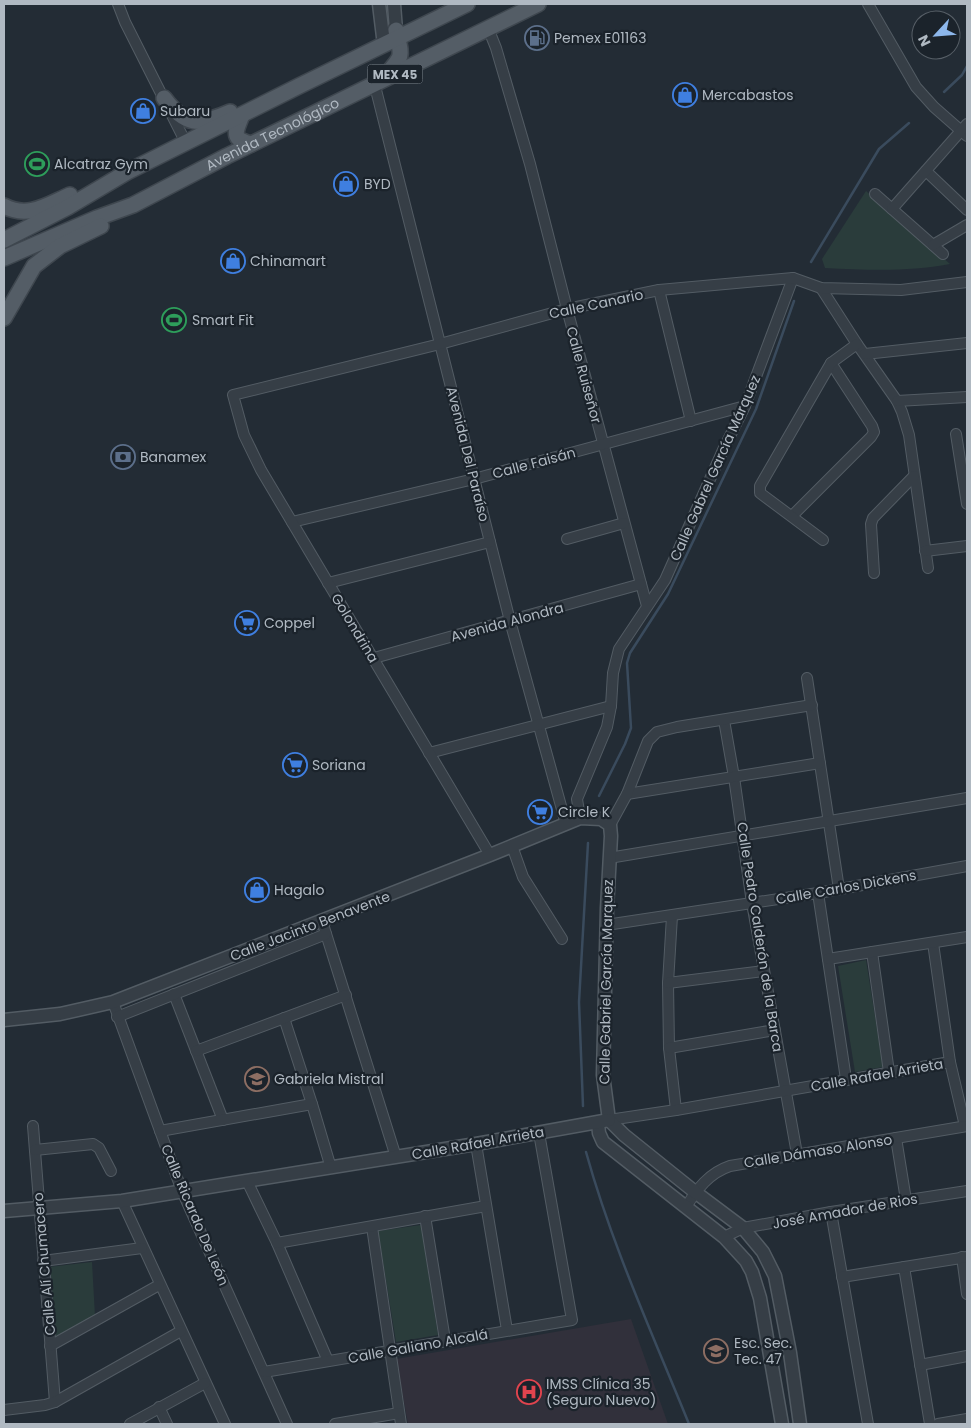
<svg xmlns="http://www.w3.org/2000/svg" width="971" height="1428" font-family="Poppins,sans-serif">
<style>
.medical{fill:#31303b}
.green{fill:#2a3c3b}
.lines{fill:none;stroke-linecap:round;stroke-linejoin:round}
.stream{stroke:#3a4b5d;stroke-width:2.5}
.minor-casing{stroke:#535c64;stroke-width:12}
.tertiary-casing{stroke:#535c64;stroke-width:15}
.primary-casing{stroke:#3f474f;stroke-width:18}
.minor{stroke:#363e46;stroke-width:10}
.tertiary{stroke:#363e46;stroke-width:12}
.primary{stroke:#545d66;stroke-width:15}
.labels{text-anchor:middle;dominant-baseline:central;stroke-width:4.5;stroke-linejoin:round;paint-order:stroke}
.shield{fill:#1b232b;stroke:#838c95;stroke-width:1}
.shield-label{font-size:12px;font-weight:bold;fill:#b0b9c2}
.poi-label{font-size:14px;fill:#b0b9c2;stroke:#1b232b;text-anchor:start}
.street-label{font-size:14px;fill:#b0b9c2;stroke:#1b232b}
</style>
<rect width="100%" height="100%" fill="#232c35"/>
<!-- medical -->
<polygon class="medical" points="631,1319 668,1424 408,1424 396,1359"/>
<!-- green -->
<g class="green">
<path d="M 866,191 L 950,264 C 909,272 867,270 825,268 L 822,259 Z"/>
<polygon points="866,960 883,1067 855,1072 838,966"/>
<polygon points="421,1225 438,1335 396,1342 378,1231"/>
<polygon points="92,1262 95,1316 56,1337 54,1333 49,1267"/>
</g>
<g class="lines">
<!-- stream -->
<g class="stream">
<polyline points="944,92 962,75 967,66"/>
<polyline points="811,262 879,149 909,123"/>
<polyline points="599,796 625,744 631,728 627,663 630,653 668,594 756,409 794,301"/>
<polyline points="583,1106 579,1002 588,843"/>
<path d="M 586,1152 C 612,1246 653,1335 689,1424"/>
</g>
<defs>
<g id="minor">
<polyline points="118,4 125,22 186,143"/>
<polyline points="868,4 916,87 934,107 967,136"/>
<polyline points="488,28 496,48 530,164 567,309 647,606"/>
<polyline points="373,85 376,90 510,621 566,824"/>
<polyline points="926,171 967,210"/>
<polyline points="875,194 943,254"/>
<polyline points="892,209 967,124"/>
<polyline points="933,245 967,225"/>
<polyline points="821,288 857,344 897,401 902,412 909,435 928,568"/>
<polyline points="659,290 691,421"/>
<polyline points="865,354 967,343"/>
<polyline points="897,401 967,397"/>
<polyline points="956,434 967,504"/>
<polyline points="792,516 871,437 874,432 872,426 831,363"/>
<polyline points="292,522 474,479 745,406"/>
<polyline points="567,539 624,523"/>
<polyline points="823,540 760,493 760,486 831,363 857,344"/>
<polyline points="925,551 967,546"/>
<polyline points="874,573 871,524 873,518 914,476"/>
<polyline points="328,583 490,542"/>
<polyline points="374,658 641,584"/>
<polyline points="807,678 839,889"/>
<polyline points="724,720 734,777 752,903 797,1154"/>
<polyline points="429,753 611,706"/>
<polyline points="627,794 820,763"/>
<polyline points="580,818 577,799 607,727 611,706 613,673 619,649 665,580 723,450 745,406 793,278"/>
<polyline points="610,825 627,794 648,741 657,732 677,727 812,705"/>
<polyline points="512,846 523,877 562,939"/>
<polyline points="490,855 261,470 244,435 233,395 440,344 567,309 659,290 793,278 821,288 901,290 967,282"/>
<polyline points="609,858 967,798"/>
<polyline points="818,893 846,1079"/>
<polyline points="672,916 668,983 669,1048 676,1110"/>
<polyline points="322,921 396,1157"/>
<polyline points="606,925 818,893 967,866"/>
<polyline points="933,943 950,1062 965,1126"/>
<polyline points="872,952 889,1072"/>
<polyline points="828,959 967,937"/>
<polyline points="668,983 764,971"/>
<polyline points="174,994 223,1120"/>
<polyline points="113,1002 182,1191 287,1424"/>
<polyline points="117,1017 326,934"/>
<polyline points="284,1018 312,1104 331,1168"/>
<polyline points="669,1048 775,1030"/>
<polyline points="196,1051 346,995"/>
<polyline points="609,1120 676,1110 950,1062"/>
<polyline points="33,1126 55,1402"/>
<polyline points="160,1131 312,1104"/>
<polyline points="896,1138 906,1200"/>
<polyline points="476,1144 507,1330"/>
<polyline points="35,1150 93,1144 99,1148 111,1171"/>
<polyline points="247,1181 277,1243 328,1361"/>
<polyline points="122,1201 225,1424"/>
<path d="M 686,1207 C 697,1189 709,1173 730,1166 L 967,1126"/>
<polyline points="831,1212 868,1424"/>
<polyline points="425,1216 445,1340"/>
<polyline points="372,1227 401,1424"/>
<polyline points="724,1237 743,1228 831,1212 967,1191"/>
<polyline points="277,1243 486,1206"/>
<polyline points="962,1257 967,1294"/>
<polyline points="43,1261 142,1248"/>
<polyline points="904,1267 930,1424"/>
<polyline points="842,1277 967,1257"/>
<polyline points="50,1346 159,1285"/>
<polyline points="920,1365 967,1356"/>
<polyline points="264,1372 572,1320 539,1133"/>
<polyline points="159,1407 167,1424"/>
<polyline points="4,1410 45,1405 55,1402 181,1331"/>
<polyline points="130,1424 205,1383"/>
<polyline points="335,1424 399,1413"/>
<polyline points="938,1424 967,1419"/>
</g>
<g id="tertiary">
<polyline points="379,4 383,37 385,43"/>
<polyline points="394,4 396,30"/>
<polyline points="4,1020 60,1014 113,1002 490,855 580,818 601,819 610,825 611,836 607,908 603,1075 609,1120 624,1135 695,1192 743,1228 763,1252 775,1276 790,1353 800,1424"/>
<polyline points="598,1123 599,1133 603,1142 724,1237 746,1261 752,1272 760,1298 782,1424"/>
<polyline points="4,1211 122,1201 476,1144 609,1120"/>
</g>
<g id="primary">
<path d="M 386,75 C 404,54 402,58 396,30"/>
<path d="M 164,98 C 185,126 198,126 230,112"/>
<path d="M 242,115 C 236,131 230,139 251,144"/>
<path d="M 4,206 C 28,219 47,205 70,195"/>
<polyline points="4,240 68,207 127,172 299,86 467,4"/>
<path id="s1" d="M 4,258 L 97,218 L 133,205 L 227,156 L 538,4"/>
<polyline points="4,318 34,266 60,246 101,226"/>
</g>
</defs>
<!-- minor casing -->
<use href="#minor" class="minor-casing"/>
<!-- tertiary casing -->
<use href="#tertiary" class="tertiary-casing"/>
<!-- primary casing -->
<use href="#primary" class="primary-casing"/>
<!-- minor -->
<use href="#minor" class="minor"/>
<!-- tertiary -->
<use href="#tertiary" class="tertiary"/>
<!-- primary -->
<use href="#primary" class="primary"/>
</g>
<!-- icons -->
<defs>
<symbol id="fuel-ring" viewBox="-11 -11 22 22"><circle r="9.5" fill="#1b232b" stroke="#5c6f8a" stroke-width="1.5"/><path d="M-5.5-6h7V0h2V4h1.3V-2.5L3-4.5l.8-.8L6-3V5H2.5V1h-1V6h-7ZM-4.2-4.7v3.2H.2V-4.7Z" fill="#5c6f8a"/></symbol>
<symbol id="shop-ring" viewBox="-11 -11 22 22"><circle r="9.5" fill="#1b232b" stroke="#3f7fe0" stroke-width="1.5"/><path d="M-5-2.5h2.3a2.7 3.5 0 0 1 5.4 0H5L5.5 6h-11ZM-1.5-2.5h3a1.5 2.3 0 0 0-3 0Z" fill="#3f7fe0"/></symbol>
<symbol id="stadium-ring" viewBox="-11 -11 22 22"><circle r="9.5" fill="#1b232b" stroke="#2e9e5b" stroke-width="1.5"/><path d="M0-5a6.5 5 0 1 0 0 10a6.5 5 0 1 0 0-10ZM-3.5-1.8h7v3.6h-7Z" fill="#2e9e5b"/></symbol>
<symbol id="bank-ring" viewBox="-11 -11 22 22"><circle r="9.5" fill="#1b232b" stroke="#5c6f8a" stroke-width="1.5"/><path d="M-6-4H6V4H-6ZM0-2.3a2.3 2.3 0 1 0 0 4.6a2.3 2.3 0 1 0 0-4.6Z" fill="#5c6f8a"/></symbol>
<symbol id="supermarket-ring" viewBox="-11 -11 22 22"><circle r="9.5" fill="#1b232b" stroke="#3f7fe0" stroke-width="1.5"/><path d="M-6-5.5h2.5l.6 2H6L4.5 2H-2.5L-4.4-4H-6ZM-1.5 3.2a1.3 1.3 0 1 0 .1 0ZM3 3.2a1.3 1.3 0 1 0 .1 0Z" fill="#3f7fe0"/></symbol>
<symbol id="school-ring" viewBox="-11 -11 22 22"><circle r="9.5" fill="#1b232b" stroke="#8d6e63" stroke-width="1.5"/><path d="M0-5L7-2L0 1L-7-2ZM-4 1L0 2.5L4 1V4Q0 6-4 4Z" fill="#8d6e63"/></symbol>
<symbol id="hospital-ring" viewBox="-11 -11 22 22"><circle r="9.5" fill="#1b232b" stroke="#e0444e" stroke-width="1.5"/><path d="M-5-5h3v3.5h4V-5h3V5h-3V1.5h-4V5h-3Z" fill="#e0444e"/></symbol>
</defs>
<g fill-rule="evenodd">
<use href="#fuel-ring" x="523" y="24" width="28" height="28"/>
<use href="#shop-ring" x="671" y="81" width="28" height="28"/>
<use href="#shop-ring" x="129" y="97" width="28" height="28"/>
<use href="#stadium-ring" x="23" y="150" width="28" height="28"/>
<use href="#shop-ring" x="332" y="170" width="28" height="28"/>
<use href="#shop-ring" x="219" y="247" width="28" height="28"/>
<use href="#stadium-ring" x="160" y="306" width="28" height="28"/>
<use href="#bank-ring" x="109" y="443" width="28" height="28"/>
<use href="#supermarket-ring" x="233" y="609" width="28" height="28"/>
<use href="#supermarket-ring" x="281" y="751" width="28" height="28"/>
<use href="#supermarket-ring" x="526" y="798" width="28" height="28"/>
<use href="#shop-ring" x="243" y="876" width="28" height="28"/>
<use href="#school-ring" x="243" y="1065" width="28" height="28"/>
<use href="#school-ring" x="702" y="1337" width="28" height="28"/>
<use href="#hospital-ring" x="515" y="1378" width="28" height="28"/>
</g>
<g class="labels">
<!-- shield labels -->
<rect class="shield" x="367.5" y="64.5" width="55" height="19" rx="4"/>
<g class="shield-label">
<text x="395" y="74">MEX 45</text>
</g>
<!-- poi labels -->
<g class="poi-label">
<text x="554" y="38">Pemex E01163</text>
<text x="702" y="95">Mercabastos</text>
<text x="160" y="111">Subaru</text>
<text x="54" y="164">Alcatraz Gym</text>
<text x="364" y="184">BYD</text>
<text x="250" y="261">Chinamart</text>
<text x="192" y="320">Smart Fit</text>
<text x="140" y="457">Banamex</text>
<text x="264" y="623">Coppel</text>
<text x="312" y="765">Soriana</text>
<text x="558" y="812">Circle K</text>
<text x="274" y="890">Hagalo</text>
<text x="274" y="1079">Gabriela Mistral</text>
<text x="734" y="1343">Esc. Sec.<tspan x="734" dy="16">Tec. 47</tspan></text>
<text x="546" y="1384">IMSS Clínica 35<tspan x="546" dy="16">(Seguro Nuevo)</tspan></text>
</g>
<!-- street labels -->
<g class="street-label">
<text stroke="none"><textPath href="#s1" startOffset="296">Avenida Tecnológico</textPath></text>
<text transform="translate(596 304) rotate(-12)">Calle Canario</text>
<text transform="translate(584 375) rotate(75)">Calle Ruiseñor</text>
<text transform="translate(468 454) rotate(76)">Avenida Del Paraíso</text>
<text transform="translate(534 463) rotate(-15)">Calle Faisán</text>
<text transform="translate(715 468) rotate(-66)">Calle Gabrel García Márquez</text>
<text transform="translate(507 622) rotate(-15)">Avenida Alondra</text>
<text transform="translate(355 628) rotate(59)">Golondrina</text>
<text transform="translate(846 887) rotate(-10)">Calle Carlos Dickens</text>
<text transform="translate(310 926) rotate(-21)">Calle Jacinto Benavente</text>
<text transform="translate(760 937) rotate(81)">Calle Pedro Calderón de la Barca</text>
<text transform="translate(606 982) rotate(-89)">Calle Gabriel García Marquez</text>
<text transform="translate(877 1075) rotate(-10)">Calle Rafael Arrieta</text>
<text transform="translate(478 1143) rotate(-10)">Calle Rafael Arrieta</text>
<text transform="translate(818 1151) rotate(-9)">Calle Dámaso Alonso</text>
<text transform="translate(845 1211) rotate(-10)">José Amador de Rios</text>
<text transform="translate(195 1215) rotate(67)">Calle Ricardo De León</text>
<text transform="translate(44 1264) rotate(-95)">Calle Alí Chumacero</text>
<text transform="translate(418 1346) rotate(-10)">Calle Galiano Alcalá</text>
</g>
</g>
<!-- border -->
<rect width="971" height="1428" fill="none" stroke="#b0b9c2" stroke-width="10"/>
<!-- north arrow -->
<g transform="translate(936 35) rotate(244)"><circle r="24" fill="#1b232b" stroke="#575f67"/>
<path d="M0-4L9 19L0 12L-9 19Z" fill="#8db7eb"/>
<text y="-8" font-size="14" font-weight="bold" text-anchor="middle" fill="#b0b9c2">N</text>
</g>
</svg>
